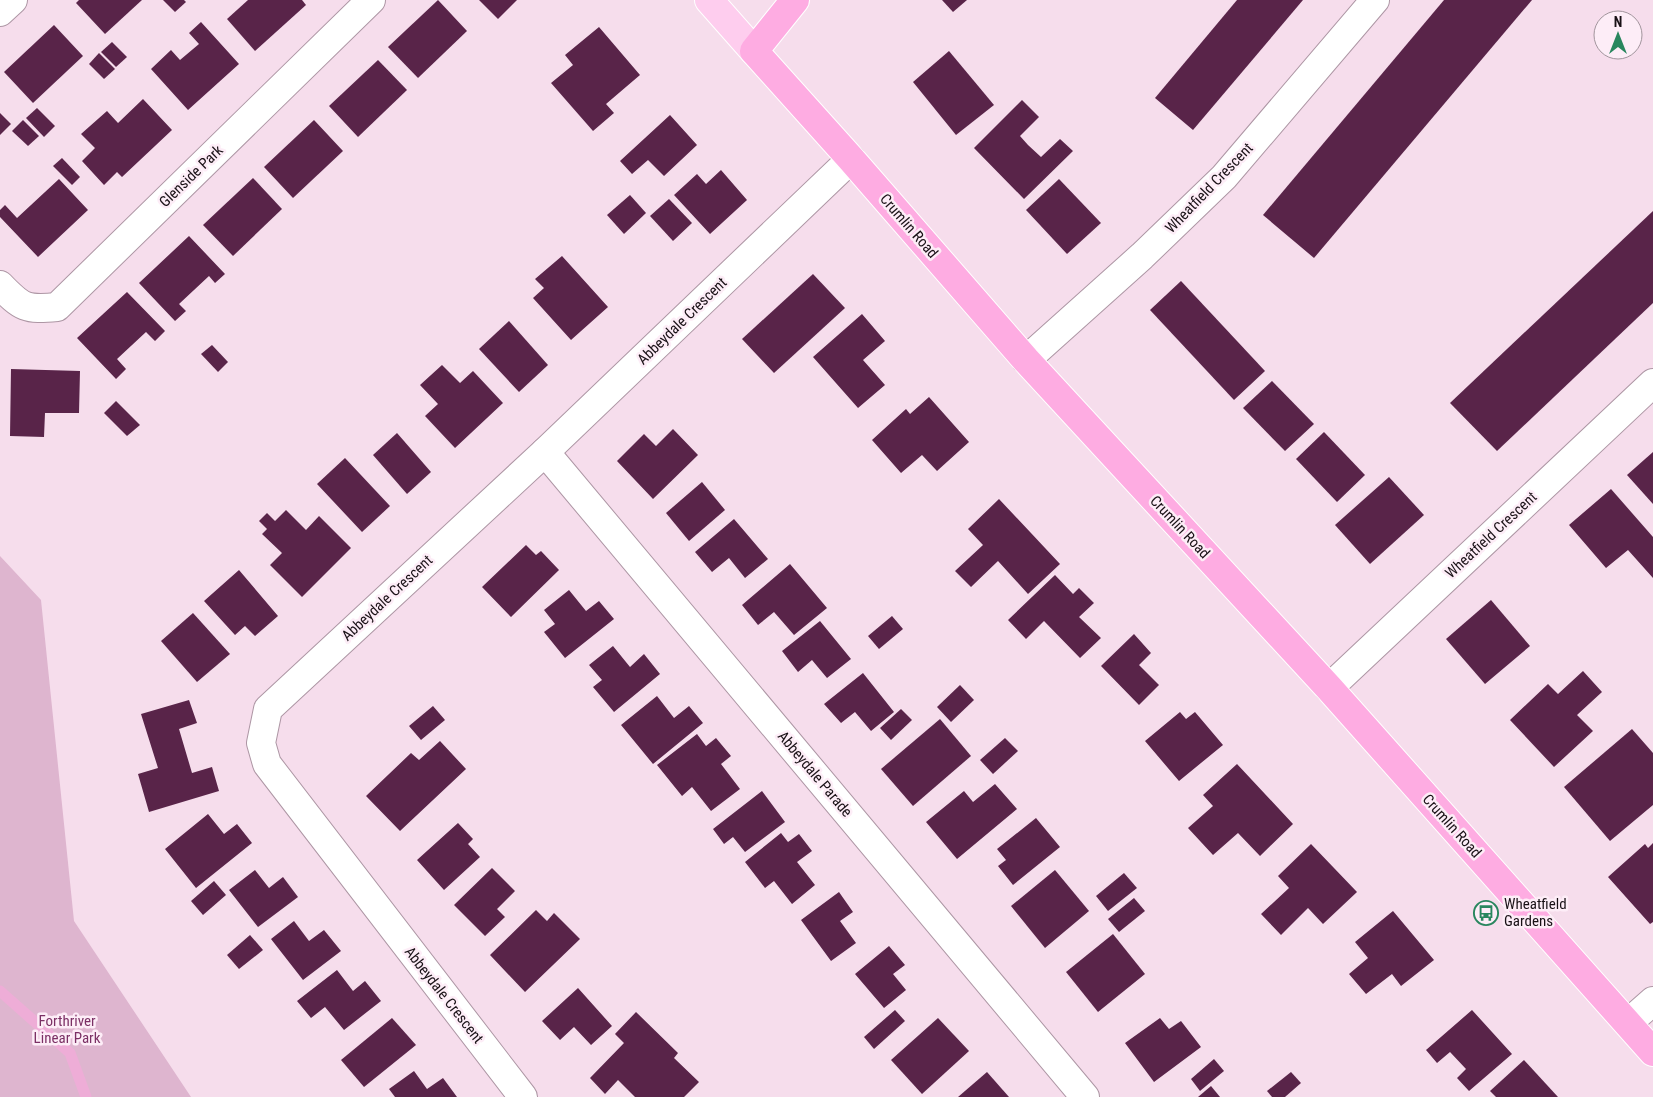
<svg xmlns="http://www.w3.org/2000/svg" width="1653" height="1097" font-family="'Roboto Condensed',sans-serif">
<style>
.green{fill:#deb5cf}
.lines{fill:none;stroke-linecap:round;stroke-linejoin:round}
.stream{stroke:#eeadd7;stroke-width:11}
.building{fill:#592449}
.street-casing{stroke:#ad96a4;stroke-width:30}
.primary-casing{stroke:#fff;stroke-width:30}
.highway-casing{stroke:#fff;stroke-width:30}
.street{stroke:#fff;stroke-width:28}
.primary{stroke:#fecdee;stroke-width:28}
.highway{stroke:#feace2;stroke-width:28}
.labels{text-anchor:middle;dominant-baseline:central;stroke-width:5;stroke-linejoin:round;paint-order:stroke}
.street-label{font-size:15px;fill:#191116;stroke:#fdedf7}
.poi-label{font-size:15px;fill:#191116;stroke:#fdedf7;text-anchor:start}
.park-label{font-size:15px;fill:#7b3065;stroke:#fdedf7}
</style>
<rect width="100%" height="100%" fill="#f6ddec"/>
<!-- green -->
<polygon class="green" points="0,556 41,600 74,921 191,1097 0,1097"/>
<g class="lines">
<!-- stream -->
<polyline class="stream" points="0,991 70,1053 86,1097"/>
</g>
<!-- building -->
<g class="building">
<polygon points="79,0 142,0 105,34 76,3"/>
<polygon points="163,0 184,0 186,2 175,12"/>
<polygon points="248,0 302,0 306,5 255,51 227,19"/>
<polygon points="438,0 467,31 418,78 388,47"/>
<polygon points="479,0 517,0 498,19"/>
<polygon points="942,0 967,0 953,12"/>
<polygon points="1237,0 1303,0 1193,130 1155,98"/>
<polygon points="1444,0 1532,0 1314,258 1263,215"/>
<polygon points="201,22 239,64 188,110 151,69 171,50 180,60 199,44 189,33"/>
<polygon points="54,25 83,56 33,103 4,72"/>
<polygon points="599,27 640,75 606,104 614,113 593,131 551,83 573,65 565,55"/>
<polygon points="112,42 127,57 116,67 101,52"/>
<polygon points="949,51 994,105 956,135 913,82"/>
<polygon points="99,53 115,69 104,79 89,64"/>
<polygon points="378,60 407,90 358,137 329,106"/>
<polygon points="143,99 172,130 122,177 117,172 104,185 82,161 95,148 81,134 107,111 118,123"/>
<polygon points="1022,100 1039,117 1020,136 1028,145 1041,157 1060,139 1073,151 1024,199 974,148"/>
<polygon points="37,108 55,126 44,137 26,118"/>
<polygon points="0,113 11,124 0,135"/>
<polygon points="670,115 697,145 664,176 648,160 632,174 620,161"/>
<polygon points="23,120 39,136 28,146 12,131"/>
<polygon points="314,120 343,151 293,198 264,167"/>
<polygon points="62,158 80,177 72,185 53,166"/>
<polygon points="721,170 747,200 710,234 674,195 697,174 706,184"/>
<polygon points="253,178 282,209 233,256 203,225"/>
<polygon points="59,179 88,210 38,257 0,217 0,210 5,205 17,218"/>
<polygon points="1059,179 1101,223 1067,254 1026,210"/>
<polygon points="630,195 646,213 624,234 607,215"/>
<polygon points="669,199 692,223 673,241 650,216"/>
<polygon points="1653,211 1653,303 1497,451 1450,403"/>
<polygon points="189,236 225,274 215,283 209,276 179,304 186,311 175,321 139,283"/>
<polygon points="562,256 608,307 571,340 533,298 544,288 535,279"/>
<polygon points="813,274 845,308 774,373 742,339"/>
<polygon points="1181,281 1265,371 1234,400 1150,310"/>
<polygon points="127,292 165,331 155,341 146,332 117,359 126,369 116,379 77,338"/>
<polygon points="862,314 885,341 863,360 885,385 858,408 813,357"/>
<polygon points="509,321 548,365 519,392 479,349"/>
<polygon points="212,345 228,362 218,372 201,354"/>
<polygon points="442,365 460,383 473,371 503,403 455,448 425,416 438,404 420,385"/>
<polygon points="11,369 80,371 79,413 45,413 44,437 10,436"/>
<polygon points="1272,381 1314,424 1285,451 1243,408"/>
<polygon points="929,397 969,442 937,471 922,455 901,473 872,440 906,409 910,414"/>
<polygon points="116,401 140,425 127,436 104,413"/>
<polygon points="673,429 698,455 653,499 617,461 644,434 656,446"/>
<polygon points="1324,432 1365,475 1337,502 1296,459"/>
<polygon points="397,433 431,472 407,494 373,455"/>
<polygon points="1653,452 1653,504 1627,475"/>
<polygon points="345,458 390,506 362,532 317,484"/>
<polygon points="1389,477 1424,515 1370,564 1335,525"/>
<polygon points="702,482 725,510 689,541 666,513"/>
<polygon points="1611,489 1653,537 1653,578 1628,550 1606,568 1569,525"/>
<polygon points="999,499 1060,564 1028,594 998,561 971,587 955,571 983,545 968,529"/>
<polygon points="286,510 306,530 319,516 351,548 302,597 270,565 282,553 262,534 267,529 259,521 267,513 275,521"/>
<polygon points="734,519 768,559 745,578 729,558 712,572 695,552"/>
<polygon points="526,545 536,555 541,551 559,570 511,617 482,587"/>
<polygon points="790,564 827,608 794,635 774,612 758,625 742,605"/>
<polygon points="239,570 278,616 255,636 245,626 235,635 204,601"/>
<polygon points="1055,575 1073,594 1079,588 1094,603 1079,617 1101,638 1080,658 1044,621 1026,639 1008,620"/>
<polygon points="569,590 586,611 599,601 614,619 565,658 544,632 555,624 544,610"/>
<polygon points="1491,600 1530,646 1485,684 1446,639"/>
<polygon points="193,613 230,654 197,682 161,641"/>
<polygon points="892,616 903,629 879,649 868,636"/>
<polygon points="820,621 851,659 827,678 812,660 798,672 782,651"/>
<polygon points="1134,634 1151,653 1139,665 1159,685 1139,705 1101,666"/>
<polygon points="613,646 630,667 644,654 660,674 614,712 593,687 602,680 589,665"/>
<polygon points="1583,671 1602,692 1577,715 1593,731 1554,767 1510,720 1548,684 1558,694"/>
<polygon points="863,673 894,712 871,731 855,712 841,723 824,704"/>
<polygon points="960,685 974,700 951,722 937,707"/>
<polygon points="657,696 674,718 689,706 703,723 653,764 621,725"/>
<polygon points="189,700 197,723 179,729 192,773 212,767 219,791 149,812 138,774 158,768 141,714"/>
<polygon points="433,706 445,720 421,740 409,726"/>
<polygon points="901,709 912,720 891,740 880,728"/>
<polygon points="1180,712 1186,719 1195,712 1223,745 1179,781 1145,741"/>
<polygon points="940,719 971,756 913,806 881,769"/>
<polygon points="1632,729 1653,753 1653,805 1610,841 1564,787"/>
<polygon points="697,734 706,746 716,738 731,756 721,764 740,789 711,811 692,787 682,796 657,765"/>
<polygon points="1005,738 1018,751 993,774 980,760"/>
<polygon points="440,741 466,769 400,831 366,796 411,753 419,760"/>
<polygon points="1237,764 1293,824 1260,856 1238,833 1213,855 1188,828 1213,806 1203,795"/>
<polygon points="995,784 1017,809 957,859 926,822 964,791 973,802"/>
<polygon points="762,791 785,822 745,852 733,837 724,844 713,829"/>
<polygon points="208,814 224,834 237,824 252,843 196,888 165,849"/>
<polygon points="1036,818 1060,847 1013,885 998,866 1006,860 997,849"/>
<polygon points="458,823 473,839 468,844 480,857 444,890 417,860"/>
<polygon points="781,833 788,842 799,834 812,851 797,862 815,885 792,904 774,881 765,888 745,862"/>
<polygon points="1653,843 1653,922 1650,924 1608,877 1645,844 1648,848"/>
<polygon points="1311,844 1357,892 1323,924 1308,908 1281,935 1261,914 1289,888 1278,876"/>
<polygon points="492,868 515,891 497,909 505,917 485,936 454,905"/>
<polygon points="255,870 269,888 283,877 298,897 258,927 229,890"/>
<polygon points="1055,870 1089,911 1045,948 1011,906"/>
<polygon points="1124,873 1137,888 1108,911 1096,896"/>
<polygon points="214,881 226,895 203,915 191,901"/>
<polygon points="839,892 853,912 840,921 856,943 831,961 801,920"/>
<polygon points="1134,898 1145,911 1119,932 1108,919"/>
<polygon points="536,910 547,921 554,913 580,939 525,992 490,955"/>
<polygon points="1393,911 1434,960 1401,986 1392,974 1366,994 1349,974 1368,958 1355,942"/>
<polygon points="294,921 309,941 324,930 341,951 303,980 271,939"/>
<polygon points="1113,934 1145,974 1098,1012 1066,972"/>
<polygon points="250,935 263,950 239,969 227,955"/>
<polygon points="889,946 905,965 893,974 906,990 884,1008 855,974"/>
<polygon points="337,970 353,991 365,981 381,1001 344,1030 325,1007 311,1018 297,1001"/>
<polygon points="578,988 612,1026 591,1045 574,1027 560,1040 542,1021"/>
<polygon points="895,1010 905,1021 874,1049 864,1037"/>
<polygon points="1472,1010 1512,1054 1469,1091 1457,1078 1466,1069 1450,1052 1437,1063 1426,1050"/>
<polygon points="636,1012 678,1053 674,1058 699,1082 684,1097 635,1097 618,1080 605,1094 590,1078 624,1043 615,1034"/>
<polygon points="392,1018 416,1045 364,1087 341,1060"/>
<polygon points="938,1018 969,1051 922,1094 891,1060"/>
<polygon points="1160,1018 1169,1029 1181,1021 1201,1047 1154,1082 1125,1043"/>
<polygon points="1214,1059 1224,1071 1200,1091 1191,1079"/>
<polygon points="1524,1060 1558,1097 1496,1097 1490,1091"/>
<polygon points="414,1071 427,1089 443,1078 457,1097 395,1097 389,1089"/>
<polygon points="987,1072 1009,1097 958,1097"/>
<polygon points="1291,1072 1301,1083 1285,1097 1272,1097 1267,1091"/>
<polygon points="1211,1086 1220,1097 1198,1097"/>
</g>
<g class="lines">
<defs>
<g id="street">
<polyline points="0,12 13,0"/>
<path d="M 0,285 C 22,308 26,310 57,307 L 371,0"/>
<polyline points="1026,360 1142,256 1224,177 1375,0"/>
<polyline points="545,452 1085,1097"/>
<polyline points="1329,688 1653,383"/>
<polyline points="1628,1023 1653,1001"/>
<polyline points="523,1097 267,764 261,743 268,709 545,452 851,159"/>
</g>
<polyline id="primary" points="709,0 754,51"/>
<polyline id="highway" points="795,0 754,51 851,159 1026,360 1329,688 1653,1052"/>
</defs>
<!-- street casing -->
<use href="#street" class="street-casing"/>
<!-- primary casing -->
<use href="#primary" class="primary-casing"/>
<!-- highway casing -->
<use href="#highway" class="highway-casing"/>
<!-- street -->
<use href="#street" class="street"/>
<!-- primary -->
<use href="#primary" class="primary"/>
<!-- highway -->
<use href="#highway" class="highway"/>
</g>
<!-- icons -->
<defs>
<symbol id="bus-ring" viewBox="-11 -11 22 22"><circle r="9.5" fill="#fdedf7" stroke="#29865e" stroke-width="1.5"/><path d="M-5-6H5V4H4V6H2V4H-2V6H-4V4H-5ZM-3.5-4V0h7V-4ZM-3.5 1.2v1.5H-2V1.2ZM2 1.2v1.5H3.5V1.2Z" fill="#29865e"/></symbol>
</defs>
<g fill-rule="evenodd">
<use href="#bus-ring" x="1472" y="899" width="28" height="28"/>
</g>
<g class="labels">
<!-- street labels -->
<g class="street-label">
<text transform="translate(191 176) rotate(-44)">Glenside Park</text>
<text transform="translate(1209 188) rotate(-46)">Wheatfield Crescent</text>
<text transform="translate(909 226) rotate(49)">Crumlin Road</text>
<text transform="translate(682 321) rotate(-44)">Abbeydale Crescent</text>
<text transform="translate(1180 527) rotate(47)">Crumlin Road</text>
<text transform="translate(1491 535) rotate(-43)">Wheatfield Crescent</text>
<text transform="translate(387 598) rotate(-43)">Abbeydale Crescent</text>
<text transform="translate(815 774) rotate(50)">Abbeydale Parade</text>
<text transform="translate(1452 826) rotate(48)">Crumlin Road</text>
<text transform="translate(444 995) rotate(52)">Abbeydale Crescent</text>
</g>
<!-- poi labels -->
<g class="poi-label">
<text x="1504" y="904">Wheatfield<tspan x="1504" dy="17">Gardens</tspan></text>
</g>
<!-- park labels -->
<g class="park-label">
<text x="67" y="1021">Forthriver<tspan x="67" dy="17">Linear Park</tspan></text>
</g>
</g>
<!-- north arrow -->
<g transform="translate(1618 35)"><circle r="24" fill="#fdedf7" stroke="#a2959d"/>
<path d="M0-4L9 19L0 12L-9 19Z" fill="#29865e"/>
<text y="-8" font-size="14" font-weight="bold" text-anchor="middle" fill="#191116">N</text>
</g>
</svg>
